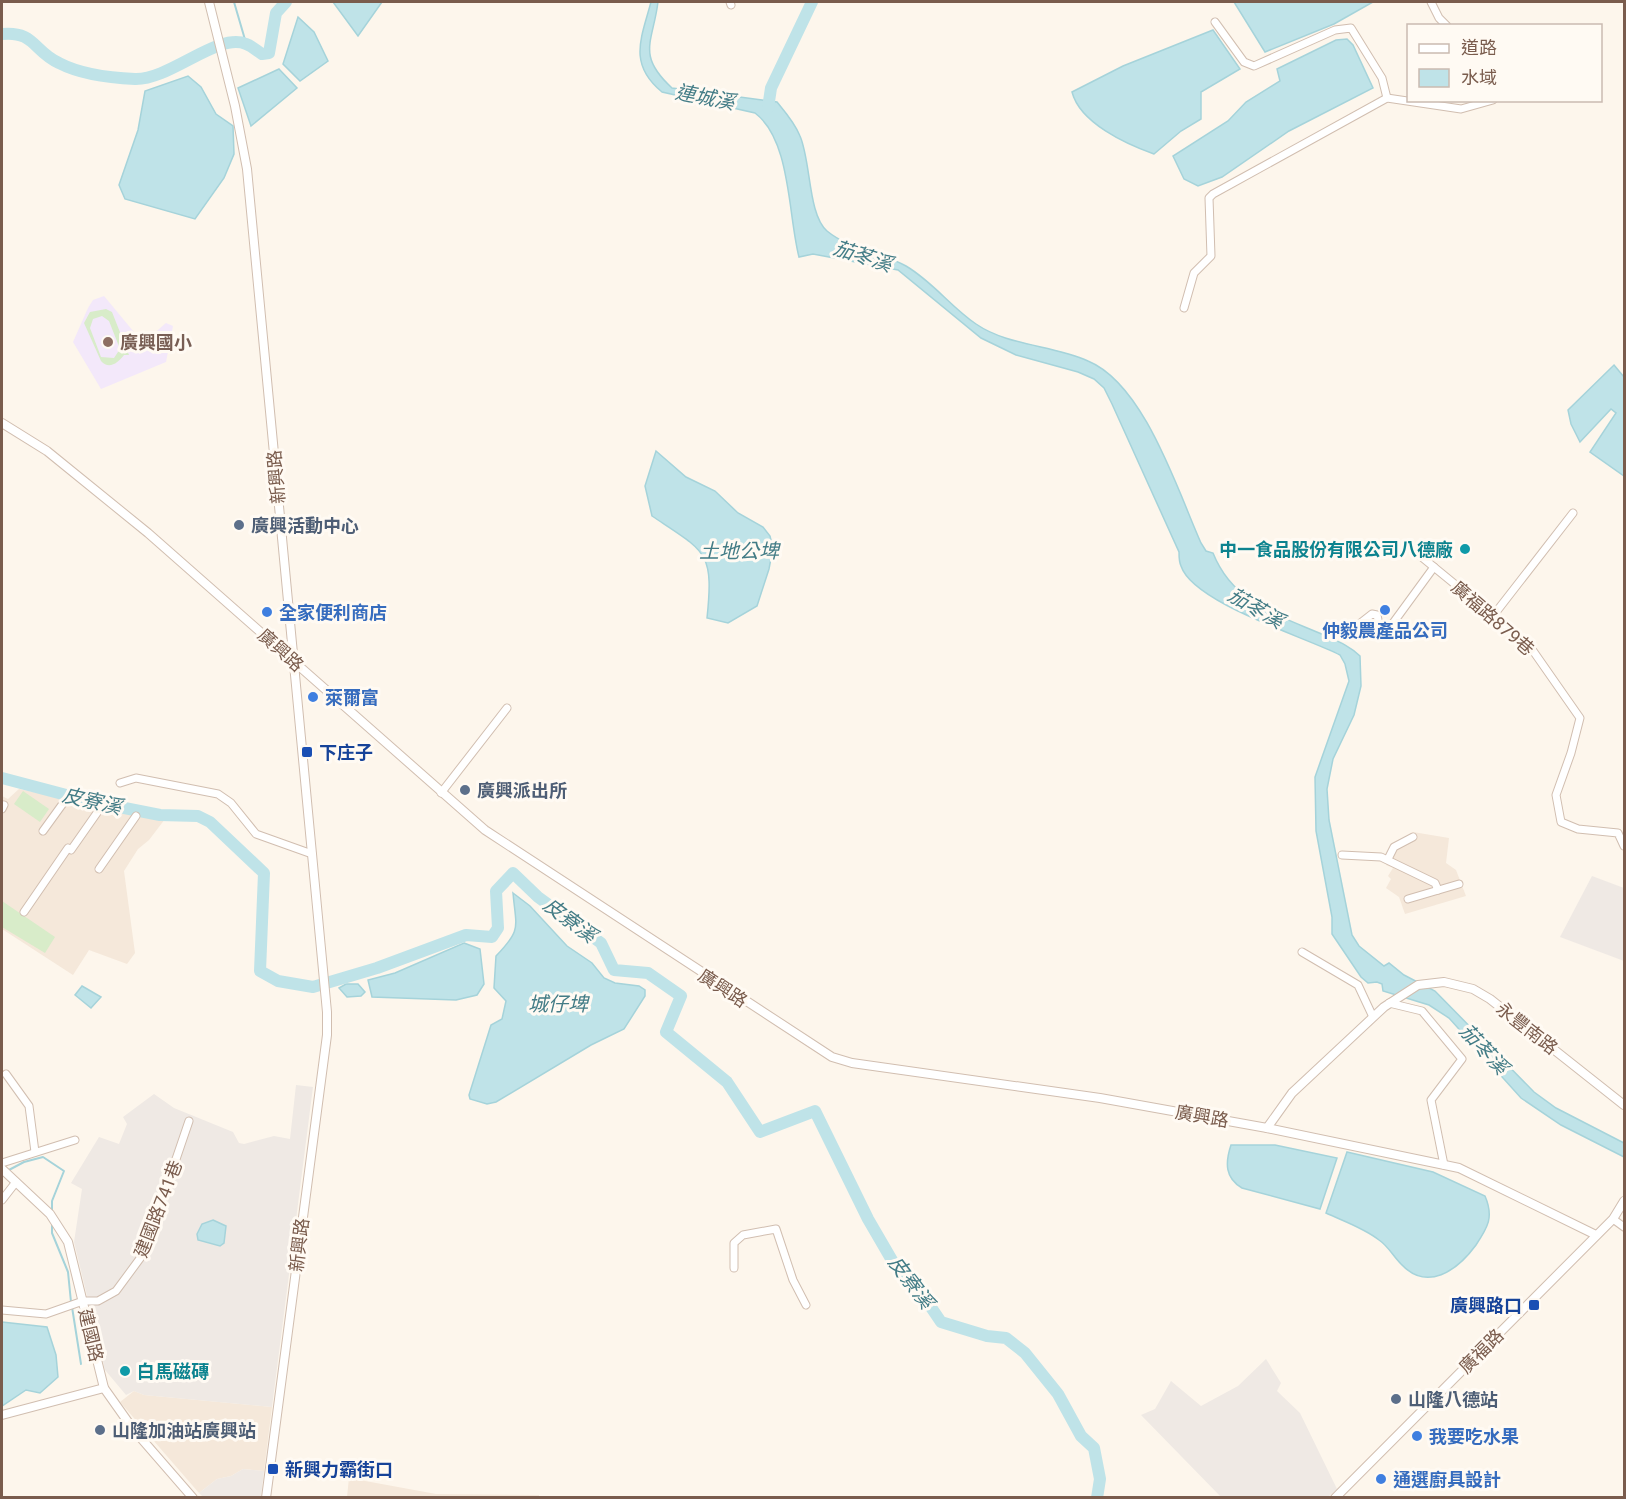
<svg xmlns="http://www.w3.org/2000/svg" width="1626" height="1499" font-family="Roboto,'Noto Sans TC',sans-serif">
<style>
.residential{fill:#f5e8da}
.industrial{fill:#efe9e4}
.education{fill:#f3e8fa}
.green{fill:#d8ecc9;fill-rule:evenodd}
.water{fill:#bfe3e8;stroke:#a5d3da;stroke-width:1.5}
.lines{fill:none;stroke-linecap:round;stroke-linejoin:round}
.stream{stroke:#a5d3da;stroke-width:2}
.river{stroke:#bfe3e8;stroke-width:12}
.minor-casing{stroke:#d1beb0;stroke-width:9}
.tertiary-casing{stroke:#d1beb0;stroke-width:10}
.minor{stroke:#fff;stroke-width:7}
.tertiary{stroke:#fff;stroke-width:8}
.education-dot{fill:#8d6e63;stroke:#fffaf3;stroke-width:2}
.service-dot{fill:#5c6f8a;stroke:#fffaf3;stroke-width:2}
.culture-dot{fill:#0f9aa8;stroke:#fffaf3;stroke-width:2}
.shop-dot{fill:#3f7fe0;stroke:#fffaf3;stroke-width:2}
.transit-dot{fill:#1a4fb4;stroke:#fffaf3;stroke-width:2}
.labels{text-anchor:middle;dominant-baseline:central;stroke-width:6;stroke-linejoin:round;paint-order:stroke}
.education-label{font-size:18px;font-weight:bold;fill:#785e54;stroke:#fffaf3;text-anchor:start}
.street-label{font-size:18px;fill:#7a5c4d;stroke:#fffaf3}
.service-label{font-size:18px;font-weight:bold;fill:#4e5e75;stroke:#fffaf3;text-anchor:start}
.culture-label{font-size:18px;font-weight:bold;fill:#0d838f;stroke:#fffaf3;text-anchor:end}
.shop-label{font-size:18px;font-weight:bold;fill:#366cbe;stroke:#fffaf3;text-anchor:start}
.transit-label{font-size:18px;font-weight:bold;fill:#164399;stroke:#fffaf3;text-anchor:start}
.water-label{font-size:20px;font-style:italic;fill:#437c86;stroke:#fffaf3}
</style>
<rect width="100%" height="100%" fill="#fdf6ec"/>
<!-- residential -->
<g class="residential">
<polygon points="19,789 165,819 149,840 138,849 124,871 135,953 127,964 89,950 73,975 2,929 2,796 8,799"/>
<polygon points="1413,832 1449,838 1446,863 1456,870 1466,896 1405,914 1399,897 1386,888 1391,879 1388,876 1393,868 1386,865 1391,849"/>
<polygon points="134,1391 144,1395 272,1407 264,1471 243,1469 231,1476 217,1479 199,1493 120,1402"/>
<polygon points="349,1478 436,1494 539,1495 539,1497 347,1497"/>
</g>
<!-- industrial -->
<g class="industrial">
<polygon points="1592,876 1624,888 1624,961 1560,937"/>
<polygon points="296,1085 313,1087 272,1407 144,1395 134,1391 126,1395 105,1370 74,1242 82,1189 71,1183 99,1137 119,1144 127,1124 123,1117 154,1094 174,1108 233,1132 239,1143 244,1144 274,1136 290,1139"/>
<polygon points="1266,1359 1281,1383 1277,1391 1300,1413 1337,1489 1328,1497 1221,1497 1141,1415 1155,1409 1171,1381 1201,1406 1238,1386"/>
<polygon points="243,1469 264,1471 261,1497 203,1497 199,1493 217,1479 231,1476"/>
</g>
<!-- education -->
<polygon class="education" points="104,296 143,343 166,323 173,326 166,362 101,389 73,342 88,308 93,300"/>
<!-- green -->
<g class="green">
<path d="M 106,309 L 112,312 L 129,355 L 124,355 C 118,363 109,370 101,361 L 84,323 L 90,312 ZM 102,316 L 109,321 L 120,349 L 114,358 L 101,357 L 90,328 L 93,319 Z"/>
<polygon points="23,791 49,809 40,822 14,804"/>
<polygon points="2,901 55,937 45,953 2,927"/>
</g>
<!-- water -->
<g class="water">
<polygon points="333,2 382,2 358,36"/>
<path d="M 651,2 L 658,2 C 653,42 636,55 672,88 L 777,102 C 786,113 795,123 800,136 C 811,161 808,215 827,231 C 850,250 881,252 906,266 C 933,282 951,307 976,324 C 1008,346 1053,345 1088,361 C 1144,384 1177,489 1201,543 L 1206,551 L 1213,553 C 1233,603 1278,615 1324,635 C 1337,641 1350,646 1360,656 L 1361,686 L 1354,715 L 1333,759 L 1327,789 L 1329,820 L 1352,935 L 1359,946 L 1384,966 L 1389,963 L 1404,975 L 1435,991 L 1534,1092 L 1556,1108 L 1624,1143 L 1624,1157 L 1561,1125 L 1521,1098 L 1449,1018 L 1429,1005 L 1383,991 L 1382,984 L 1377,982 L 1368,983 L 1361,977 L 1332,934 L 1332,917 L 1316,831 L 1315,777 L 1349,681 L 1345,664 L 1340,655 C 1305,637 1193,603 1181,566 C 1179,562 1179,556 1179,552 L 1112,404 L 1104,388 L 1094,379 L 1078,372 L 1016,355 L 981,338 L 898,270 L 813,254 L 799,257 C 788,215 791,140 755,113 L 662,92 C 628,64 641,39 651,2 Z"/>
<polygon points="1234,2 1373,2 1334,24 1265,52"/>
<polygon points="298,17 314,32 328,61 300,81 283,64"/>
<path d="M 1213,30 L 1240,69 L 1201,92 L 1201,119 L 1181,131 L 1154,154 C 1126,144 1080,123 1072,92 L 1123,66 Z"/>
<polygon points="1347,39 1353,45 1373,88 1289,131 1222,177 1198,186 1184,179 1173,156 1228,121 1246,102 1280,81 1277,69 1336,40"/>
<polygon points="279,69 297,88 251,126 238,88"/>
<polygon points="188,76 201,87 216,114 233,126 234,154 224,178 195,219 125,199 119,185 138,130 145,91"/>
<polygon points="1614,365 1624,377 1624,476 1590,452 1616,413 1611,409 1580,442 1571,424 1568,410"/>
<path d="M 656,451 L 686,477 L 715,491 L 738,513 L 763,527 L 770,536 L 773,548 L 769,569 L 757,606 L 728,623 L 707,618 C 714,551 706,552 652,516 L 645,486 Z"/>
<path d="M 513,893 L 530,906 L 567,946 L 592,963 L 604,978 L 615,983 L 639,986 L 645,990 L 645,996 L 624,1029 L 591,1045 L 496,1102 L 487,1104 L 470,1099 L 469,1095 L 491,1025 L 502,1019 L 506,1001 L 494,988 L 496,956 C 522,929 516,928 513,893 Z"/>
<polygon points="464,943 480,949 484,984 477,995 456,1000 372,997 368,980 395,973"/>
<polygon points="346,984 358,984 365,992 361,996 347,997 339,988"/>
<polygon points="82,986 101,997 91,1008 75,995"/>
<path d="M 1231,1145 L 1275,1145 L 1337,1158 L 1320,1209 L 1242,1188 C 1225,1178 1225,1163 1231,1145 Z"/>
<path d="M 1347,1152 L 1433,1172 L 1485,1196 C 1494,1217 1488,1227 1476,1245 C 1457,1271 1427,1292 1401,1264 C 1393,1256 1388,1246 1379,1240 C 1364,1228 1343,1221 1326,1213 Z"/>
<polygon points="213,1220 226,1226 224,1243 220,1246 198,1240 197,1234 202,1224"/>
<polygon points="2,1322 47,1327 56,1355 58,1377 40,1393 26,1390 2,1406"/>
</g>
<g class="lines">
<!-- stream -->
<g class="stream">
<polyline points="234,2 246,43"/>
<polyline points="7,1171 24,1162 43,1157 64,1171 52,1201 52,1212"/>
<polyline points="52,1223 52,1233 68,1272 71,1302"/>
<polyline points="72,1307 81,1364"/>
</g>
<!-- river -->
<g class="river">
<path d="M 2,34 C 35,31 33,51 59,63 C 80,74 112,78 135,79 C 170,80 218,32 246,44 C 252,46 257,51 262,54 L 269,53 L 276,13 L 286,2"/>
<polyline points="768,108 771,88 812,2"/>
<polyline points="2,778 89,801 160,815 198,816 210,822 264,873 260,971 278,981 313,987 377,968 466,935 492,937 498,928 496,891 513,873 538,897 601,943 614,970 648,973 681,996 666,1032 727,1082 760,1132 815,1111 868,1219 893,1262 914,1282 941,1322 987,1336 1006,1338 1025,1353 1058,1394 1081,1436 1094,1448 1100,1479 1097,1498"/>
</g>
<defs>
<g id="minor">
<polyline points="730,2 731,5"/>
<polyline points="1431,2 1439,18 1447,26"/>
<polyline points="1215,22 1244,62 1254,66 1335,30 1351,28 1382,78 1387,98"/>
<polyline points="1184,308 1194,273 1211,256 1209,198 1213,194 1387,98 1461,109 1493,100"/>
<polyline points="1418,554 1529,645 1580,718 1571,753 1556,795 1561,822 1578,829 1618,833 1624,846"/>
<polyline points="1493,616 1573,513"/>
<polyline points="1349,632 1372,614 1377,615 1380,630 1385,634 1434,567"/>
<polyline points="120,783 136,778 218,794 231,803 256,834 312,854"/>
<polyline points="441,793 507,708"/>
<polyline points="2,809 4,805"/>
<polyline points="43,831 64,802"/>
<polyline points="71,850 99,810"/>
<polyline points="1342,855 1381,857 1435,883 1438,890"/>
<polyline points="1388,859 1394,847 1413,837"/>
<polyline points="99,869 136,816"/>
<polyline points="1408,899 1459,884"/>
<polyline points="24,912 68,848"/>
<polyline points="1302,952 1358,985 1373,1017"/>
<polyline points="1389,1003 1422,1011 1462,1059 1431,1100 1444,1165"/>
<polyline points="6,1074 29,1106 35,1152"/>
<polyline points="2,1163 75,1140"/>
<polyline points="2,1200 16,1182"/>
<polyline points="1613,1219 1624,1227"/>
<polyline points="734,1268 734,1243 743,1235 776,1229 793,1280 806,1305"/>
<polyline points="2,1310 46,1314 83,1301 98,1301 116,1291 144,1253 189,1121"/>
</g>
<g id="tertiary">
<polyline points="209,2 235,106 247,169 327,1012 327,1035 266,1498"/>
<polyline points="2,423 47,451 148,533 485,830 832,1057 852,1063 1100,1098 1267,1128 1459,1168 1596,1235"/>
<polyline points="1267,1128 1292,1093 1384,1007 1418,985 1444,982 1473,989 1490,999 1624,1105"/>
<polyline points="2,1169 50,1214 68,1242 104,1388 133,1429 193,1498"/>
<polyline points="2,1415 104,1388"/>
<polyline points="1335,1498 1613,1219 1624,1201"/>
</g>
</defs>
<!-- minor casing -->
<use href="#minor" class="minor-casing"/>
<!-- tertiary casing -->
<use href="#tertiary" class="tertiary-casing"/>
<!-- minor -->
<use href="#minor" class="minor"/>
<!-- tertiary -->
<use href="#tertiary" class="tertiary"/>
</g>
<!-- markers -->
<circle class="education-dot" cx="108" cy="342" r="6"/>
<g class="service-dot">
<circle cx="239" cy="525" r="6"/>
<circle cx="465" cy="790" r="6"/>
<circle cx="1396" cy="1399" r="6"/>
<circle cx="100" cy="1430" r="6"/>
</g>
<g class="culture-dot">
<circle cx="1465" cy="549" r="6"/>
<circle cx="125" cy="1371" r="6"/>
</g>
<g class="shop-dot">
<circle cx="1385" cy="610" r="6"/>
<circle cx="267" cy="612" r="6"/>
<circle cx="313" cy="697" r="6"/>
<circle cx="1417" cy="1436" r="6"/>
<circle cx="1381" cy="1479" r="6"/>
</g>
<g class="transit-dot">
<rect x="301" y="746" width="12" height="12" rx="3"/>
<rect x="1528" y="1299" width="12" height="12" rx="3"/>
<rect x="267" y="1463" width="12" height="12" rx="3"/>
</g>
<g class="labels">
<!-- education labels -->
<g class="education-label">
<text x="120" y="342">廣興國小</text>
</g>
<!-- street labels -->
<g class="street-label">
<text transform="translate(276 477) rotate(-95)">新興路</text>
<text transform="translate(1493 618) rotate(41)">廣福路879巷</text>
<text transform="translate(281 650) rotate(42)">廣興路</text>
<text transform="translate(723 988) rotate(33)">廣興路</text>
<text transform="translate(1527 1028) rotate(38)">永豐南路</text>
<text transform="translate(1202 1116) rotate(10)">廣興路</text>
<text transform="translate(158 1209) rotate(-69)">建國路741巷</text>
<text transform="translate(299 1245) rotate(-83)">新興路</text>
<text transform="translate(91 1335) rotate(77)">建國路</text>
<text transform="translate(1481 1351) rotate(-45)">廣福路</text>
</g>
<!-- service labels -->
<g class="service-label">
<text x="251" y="525">廣興活動中心</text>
<text x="477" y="790">廣興派出所</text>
<text x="1408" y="1399">山隆八德站</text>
<text x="112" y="1430">山隆加油站廣興站</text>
</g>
<!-- culture labels -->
<g class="culture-label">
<text x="1453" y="549">中一食品股份有限公司八德廠</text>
<text x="137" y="1371" text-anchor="start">白馬磁磚</text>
</g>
<!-- shop labels -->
<g class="shop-label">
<text x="279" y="612">全家便利商店</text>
<text x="1385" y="630" text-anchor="middle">仲毅農產品公司</text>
<text x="325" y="697">萊爾富</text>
<text x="1429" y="1436">我要吃水果</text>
<text x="1393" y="1479">通選廚具設計</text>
</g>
<!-- transit labels -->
<g class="transit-label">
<text x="319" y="752">下庄子</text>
<text x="1522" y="1305" text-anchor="end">廣興路口</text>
<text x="285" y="1469">新興力霸街口</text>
</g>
<!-- water labels -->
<g class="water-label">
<text transform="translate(705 97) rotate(11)">連城溪</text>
<text transform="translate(863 256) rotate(18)">茄苳溪</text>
<text x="739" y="551">土地公埤</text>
<text transform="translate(1256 608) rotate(30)">茄苳溪</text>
<text transform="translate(92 801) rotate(13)">皮寮溪</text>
<text transform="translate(570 920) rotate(37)">皮寮溪</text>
<text x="558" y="1004">城仔埤</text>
<text transform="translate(1484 1049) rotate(47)">茄苳溪</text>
<text transform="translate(911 1282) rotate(53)">皮寮溪</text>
</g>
</g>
<!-- border -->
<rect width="1626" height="1499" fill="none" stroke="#7a5c4d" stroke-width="6"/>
<!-- legend -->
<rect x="1407" y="24" width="195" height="78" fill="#fffaf3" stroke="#cabbb1" stroke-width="1.5"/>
<rect x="1419" y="44" width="30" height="9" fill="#ffffff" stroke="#cabbb1" stroke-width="1.5"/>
<text x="1461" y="54" font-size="18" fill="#7a5c4d">道路</text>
<rect x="1419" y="69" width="30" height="18" fill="#bfe3e8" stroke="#cabbb1" stroke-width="1.5"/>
<text x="1461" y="84" font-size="18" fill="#7a5c4d">水域</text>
</svg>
